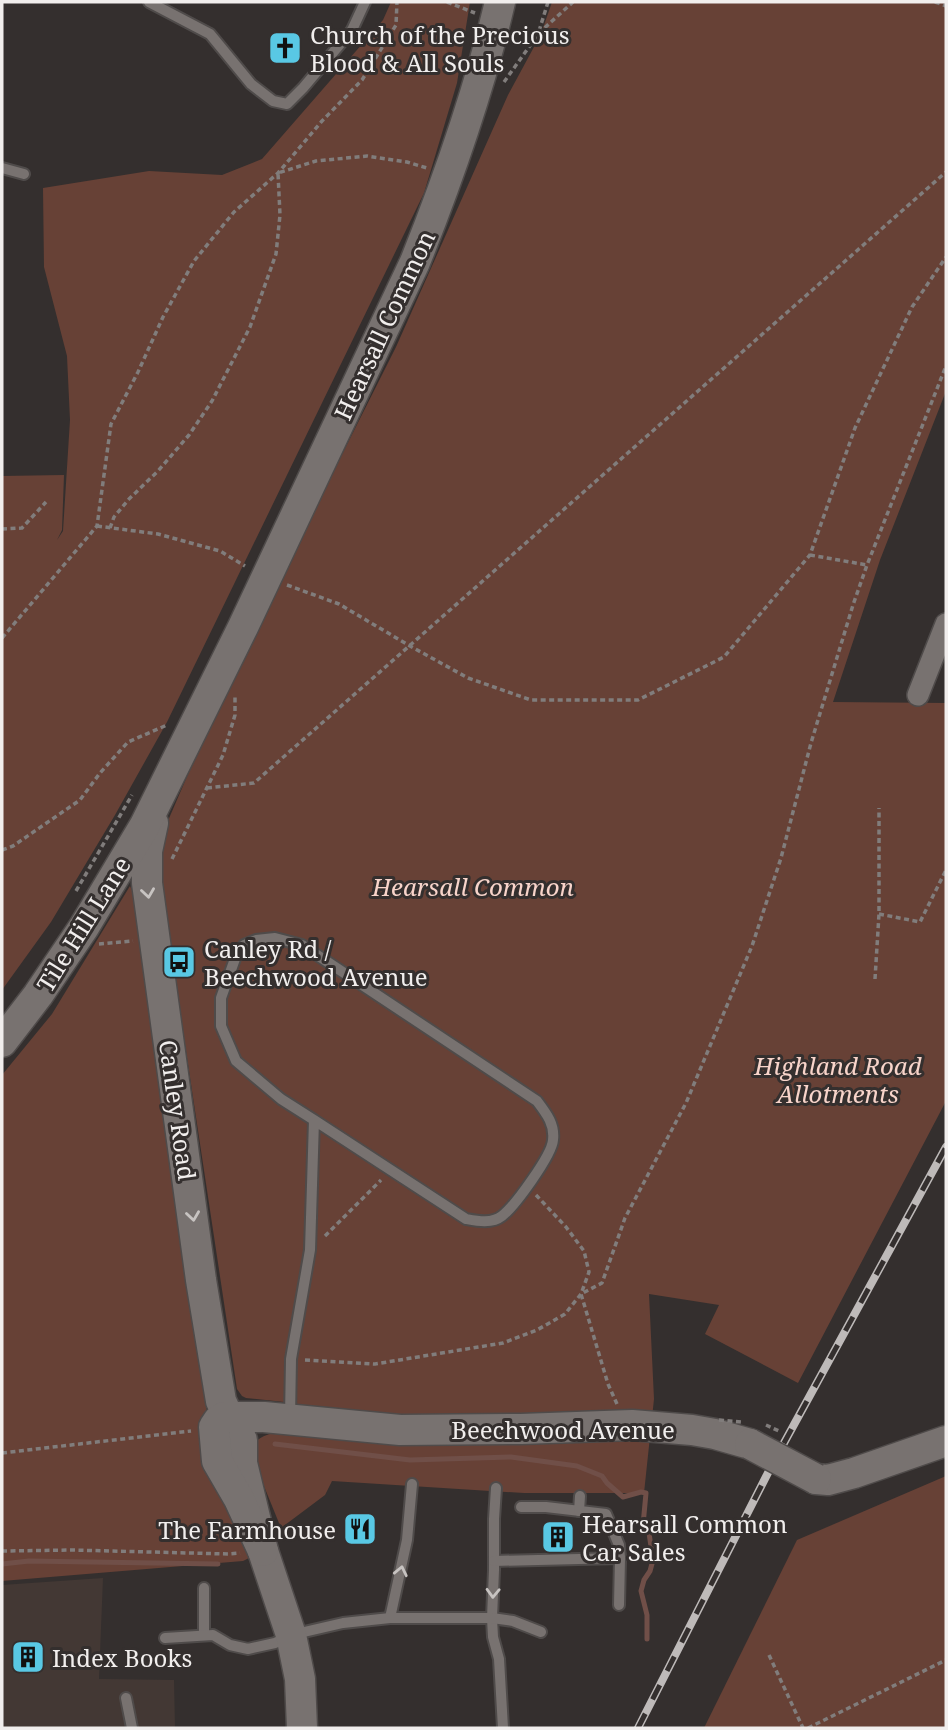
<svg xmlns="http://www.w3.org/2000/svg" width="948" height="1730" font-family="'Noto Serif',serif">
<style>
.built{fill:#433834}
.green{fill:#674136}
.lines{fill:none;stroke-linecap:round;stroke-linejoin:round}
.stream{stroke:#704f48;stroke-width:5}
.lane-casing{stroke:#4f4b4a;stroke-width:14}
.street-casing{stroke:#4f4b4a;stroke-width:24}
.secondary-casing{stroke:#4f4b4a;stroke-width:33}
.path{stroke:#817d7c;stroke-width:3.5;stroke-dasharray:5 3.5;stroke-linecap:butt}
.lane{stroke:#787270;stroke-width:10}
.street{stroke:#787270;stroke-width:21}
.secondary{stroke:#787270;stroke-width:30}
.rail-casing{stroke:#bebab9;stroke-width:8}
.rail{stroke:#342f2e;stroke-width:5;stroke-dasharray:16;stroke-linecap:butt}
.secondary-bridge-casing{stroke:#4f4b4a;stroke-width:33;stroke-linecap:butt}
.path-bridge{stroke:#817d7c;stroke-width:3.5;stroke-dasharray:5 3.5;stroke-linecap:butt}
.secondary-bridge{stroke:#787270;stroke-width:30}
.oneway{stroke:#c7c3c1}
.labels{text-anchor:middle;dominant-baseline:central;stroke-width:6;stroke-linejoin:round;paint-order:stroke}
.poi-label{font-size:24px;fill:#f1eeed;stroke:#342f2e;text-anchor:start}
.street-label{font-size:24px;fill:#f1eeed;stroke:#342f2e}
.park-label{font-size:24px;font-style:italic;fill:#f8d4ca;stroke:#342f2e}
</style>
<rect width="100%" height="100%" fill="#342f2e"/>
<!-- built -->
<polygon class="built" points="103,1578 99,1679 174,1680 175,1728 2,1728 2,1585"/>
<!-- green -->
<g class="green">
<polygon points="391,2 470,2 457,83 424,193 167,722 115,815 51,922 2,990 2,476 64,475 62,530 57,540 63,531 70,420 67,356 44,267 43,188 149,171 222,175 262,159 383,20"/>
<path d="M 552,2 L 946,2 L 946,391 L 880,560 L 833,702 L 946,703 L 946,1101 L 798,1383 L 705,1334 L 719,1305 L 649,1294 L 654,1399 L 644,1493 L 524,1493 L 332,1481 L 325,1495 L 281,1528 L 253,1459 L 254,1443 C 263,1435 270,1433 282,1432 L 284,1402 L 246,1398 L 242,1396 L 237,1389 L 159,872 L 158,856 L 167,823 L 229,679 L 396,347 L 508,95 L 541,34 Z"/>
<polygon points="130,886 136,899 207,1399 206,1413 251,1557 243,1561 2,1581 2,1075 52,1014"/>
<polygon points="946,1476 946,1728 704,1728 797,1540"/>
</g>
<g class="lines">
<!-- stream -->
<g class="stream">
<polyline points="275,1444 410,1460 511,1457 577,1466 602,1476 607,1483 623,1497 641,1492 646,1493 643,1525 649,1533 653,1560 650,1571 644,1580 641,1591 647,1615 647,1639"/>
<polyline points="2,1564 29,1561 218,1564"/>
</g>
<defs>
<g id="lane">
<polyline points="149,2 210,34 251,84 273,101 287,104 303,88 352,30 365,2"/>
<polyline points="2,168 24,174"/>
<path d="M 290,1417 L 291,1359 L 310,1250 L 314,1120 L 281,1099 L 236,1061 L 221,1026 L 221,998 L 236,956 L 244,945 L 256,940 L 275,938 L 302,945 L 537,1101 C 546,1113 555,1124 553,1140 C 552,1155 515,1206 502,1216 C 492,1224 477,1221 466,1219 L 314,1120"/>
<polyline points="496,1488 494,1519 494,1570 492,1618 493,1637 499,1659 503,1728"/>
<polyline points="521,1507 546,1507 606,1514 619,1545 620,1558 619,1605"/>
<polyline points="579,1511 580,1496"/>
<polyline points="494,1561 620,1558"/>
<polyline points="204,1588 204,1635"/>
<polyline points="390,1618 407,1540 412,1484"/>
<polyline points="165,1638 213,1635 230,1645 248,1649 275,1643 291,1635 343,1623 390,1618 492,1618 513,1621 541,1632"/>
<polyline points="126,1698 132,1728"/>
</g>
<polyline id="street" points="918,695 946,624"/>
<g id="secondary">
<polyline points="153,823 147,851 147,883 201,1280 221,1401 228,1416"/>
<path d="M 2,1042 L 38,995 L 84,927 L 145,825 L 243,627 L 415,262 C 449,177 479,91 500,2"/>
<polyline points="242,1440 242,1463 263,1551 291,1635 300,1679 302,1728"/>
<polyline points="816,1479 828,1480 854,1473 946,1441"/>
<polyline points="263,1551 239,1499 217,1461 214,1427 218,1421 224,1417 264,1417 400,1430 521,1429 632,1425 692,1430 715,1434 750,1444"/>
</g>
</defs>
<!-- lane casing -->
<use href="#lane" class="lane-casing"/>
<!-- street casing -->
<use href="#street" class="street-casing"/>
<!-- secondary casing -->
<use href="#secondary" class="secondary-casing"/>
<!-- path -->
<g class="path">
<polyline points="447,2 475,13"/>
<polyline points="935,2 946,6"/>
<polyline points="539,31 548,2"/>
<polyline points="504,82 539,33 573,2"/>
<polyline points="97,526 158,534 220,551 245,566"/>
<polyline points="110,528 114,517 129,499 158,471 189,435 212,401 250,327 276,254 280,215 278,173 316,161 367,156 407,162 427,168"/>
<polyline points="2,529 22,528 46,502"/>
<polyline points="810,555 867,565"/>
<polyline points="287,585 339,604 410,646 468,678 531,700 638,700 724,657 810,555 855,428 912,307 946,257"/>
<polyline points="2,638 97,526 111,424 138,372 163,317 194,261 234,212 278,173 322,121 362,80 396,25 397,2"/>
<polyline points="207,788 254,783 946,172"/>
<polyline points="2,850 13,846 80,800 100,773 128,742 167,725"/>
<polyline points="172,859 223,755 235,715 235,695"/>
<polyline points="76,891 132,795"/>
<polyline points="879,914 920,922 946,870"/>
<polyline points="99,944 133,941"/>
<polyline points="875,979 879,914 879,808"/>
<polyline points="325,1236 381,1180"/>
<polyline points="305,1360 375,1364 503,1343 537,1330 565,1314 581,1294 589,1272 584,1251 566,1227 536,1195"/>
<polyline points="617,1404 608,1384 581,1294 602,1283 625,1218 686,1103 752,946 781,858 811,743 853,605 867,565 946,366"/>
<polyline points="2,1453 191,1431"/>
<polyline points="2,1551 72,1550 229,1554 240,1553"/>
<polyline points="769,1655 803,1728"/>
<polyline points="808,1728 946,1660"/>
</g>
<!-- lane -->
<use href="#lane" class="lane"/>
<!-- street -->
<use href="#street" class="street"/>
<!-- secondary -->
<use href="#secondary" class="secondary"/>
<defs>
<polyline id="rail" points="638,1728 773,1463 946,1147"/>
</defs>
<!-- rail casing -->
<use href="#rail" class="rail-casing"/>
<!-- rail -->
<use href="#rail" class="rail"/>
<defs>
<polyline id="secondary-bridge" points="750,1444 816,1479"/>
</defs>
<!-- secondary-bridge casing -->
<use href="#secondary-bridge" class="secondary-bridge-casing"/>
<!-- path-bridge -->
<g class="path-bridge">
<polyline points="719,1420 741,1422"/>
<polyline points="766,1425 781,1432"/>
</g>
<!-- secondary-bridge -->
<use href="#secondary-bridge" class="secondary-bridge"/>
</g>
<!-- one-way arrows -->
<defs><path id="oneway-chevron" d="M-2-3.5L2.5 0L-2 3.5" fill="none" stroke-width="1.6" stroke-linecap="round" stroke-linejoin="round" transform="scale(1.75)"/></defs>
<g class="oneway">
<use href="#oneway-chevron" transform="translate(148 893) rotate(82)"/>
<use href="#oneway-chevron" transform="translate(193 1216) rotate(82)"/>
<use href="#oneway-chevron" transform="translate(401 1571) rotate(-78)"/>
<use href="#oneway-chevron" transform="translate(493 1593) rotate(92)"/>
</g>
<!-- icons -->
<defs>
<symbol id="church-square" viewBox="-11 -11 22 22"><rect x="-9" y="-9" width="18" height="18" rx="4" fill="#59c8e4" stroke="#342f2e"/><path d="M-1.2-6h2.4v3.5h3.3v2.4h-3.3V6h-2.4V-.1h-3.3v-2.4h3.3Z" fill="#111"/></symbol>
<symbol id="bus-square" viewBox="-11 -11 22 22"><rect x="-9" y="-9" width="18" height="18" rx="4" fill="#59c8e4" stroke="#342f2e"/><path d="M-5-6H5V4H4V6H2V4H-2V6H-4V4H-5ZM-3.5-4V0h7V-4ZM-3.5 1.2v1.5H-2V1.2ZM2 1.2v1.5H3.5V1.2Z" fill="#111"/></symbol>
<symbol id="restaurant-square" viewBox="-11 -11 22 22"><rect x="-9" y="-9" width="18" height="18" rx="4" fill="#59c8e4" stroke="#342f2e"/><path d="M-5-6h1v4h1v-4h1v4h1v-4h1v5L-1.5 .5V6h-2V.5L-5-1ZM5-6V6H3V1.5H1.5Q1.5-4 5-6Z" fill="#111"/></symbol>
<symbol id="building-square" viewBox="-11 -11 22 22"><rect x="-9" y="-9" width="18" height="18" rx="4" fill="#59c8e4" stroke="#342f2e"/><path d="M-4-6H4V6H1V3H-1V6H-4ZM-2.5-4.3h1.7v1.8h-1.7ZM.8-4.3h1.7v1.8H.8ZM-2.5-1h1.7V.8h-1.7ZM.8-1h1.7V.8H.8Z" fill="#111"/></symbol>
</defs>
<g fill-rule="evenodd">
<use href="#church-square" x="266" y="29" width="38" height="38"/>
<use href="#bus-square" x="160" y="943" width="38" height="38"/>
<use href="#restaurant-square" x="341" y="1510" width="38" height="38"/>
<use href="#building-square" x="539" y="1518" width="38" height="38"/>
<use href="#building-square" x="9" y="1638" width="38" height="38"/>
</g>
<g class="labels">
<!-- poi labels -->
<g class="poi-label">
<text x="310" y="34">Church of the Precious<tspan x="310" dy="28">Blood &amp; All Souls</tspan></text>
<text x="204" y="948">Canley Rd /<tspan x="204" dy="28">Beechwood Avenue</tspan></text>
<text x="582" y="1523">Hearsall Common<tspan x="582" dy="28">Car Sales</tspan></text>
<text x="336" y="1529" text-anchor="end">The Farmhouse</text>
<text x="52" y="1657">Index Books</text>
</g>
<!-- street labels -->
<g class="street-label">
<text transform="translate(384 325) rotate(-65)">Hearsall Common</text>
<text transform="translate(83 924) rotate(-58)">Tile Hill Lane</text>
<text transform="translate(178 1110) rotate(82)">Canley Road</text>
<text x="563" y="1429">Beechwood Avenue</text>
</g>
<!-- park labels -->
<g class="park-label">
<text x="473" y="886">Hearsall Common</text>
<text x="838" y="1065">Highland Road<tspan x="838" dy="28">Allotments</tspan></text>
</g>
</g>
<!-- border -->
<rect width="948" height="1730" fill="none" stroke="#f1eeed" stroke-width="7"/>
</svg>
